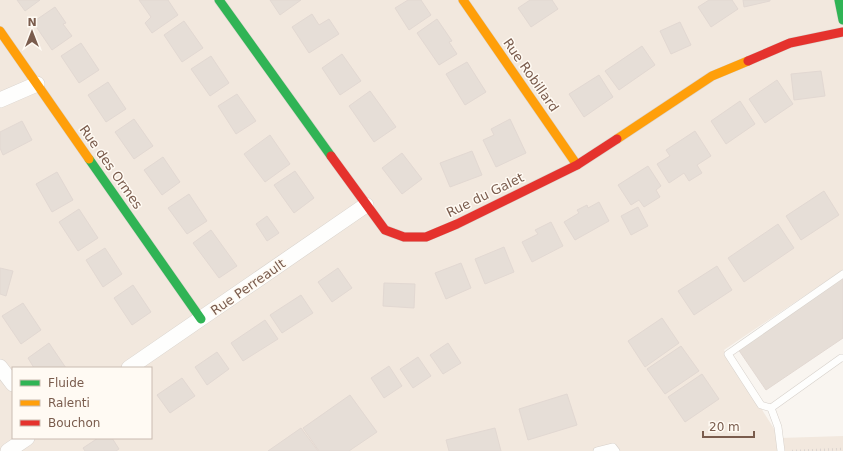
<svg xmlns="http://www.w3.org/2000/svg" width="843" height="451" font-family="'DejaVu Sans',sans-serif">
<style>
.residential{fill:#f2e8de;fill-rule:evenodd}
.building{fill:#e6ded7;stroke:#e2d8d2}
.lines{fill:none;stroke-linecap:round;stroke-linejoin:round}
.lane-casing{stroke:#d7d1cb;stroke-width:8}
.street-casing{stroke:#d7d1cb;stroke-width:16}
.fast-casing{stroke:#d9d2cb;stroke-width:10}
.slow-casing{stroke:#d9d2cb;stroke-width:10}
.jam-casing{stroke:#d9d2cb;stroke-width:10}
.path{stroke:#dcd5d0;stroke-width:2.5;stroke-dasharray:1 3;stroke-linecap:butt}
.lane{stroke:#fefefd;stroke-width:7}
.street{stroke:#fefefd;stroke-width:15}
.fast{stroke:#30b455;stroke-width:9}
.slow{stroke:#ff9f0a;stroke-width:9}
.jam{stroke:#e5322d;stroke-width:9}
.labels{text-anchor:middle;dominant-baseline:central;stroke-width:3;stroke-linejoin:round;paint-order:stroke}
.street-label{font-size:13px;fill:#7a5c4d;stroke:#fffaf3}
</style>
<rect width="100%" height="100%" fill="#f9f5f0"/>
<!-- residential -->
<path class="residential" d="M 0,0 L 843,0 L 843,270 L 724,350 L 780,438 L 843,436 L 843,451 L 0,451 ZM 13,368 L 151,368 L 151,438 L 13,438 Z"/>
<!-- building -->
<g class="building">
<polygon points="17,0 40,0 25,11"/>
<polygon points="139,0 168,0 178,15 152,33 145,23 151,17"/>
<polygon points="270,0 301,0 280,15"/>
<polygon points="408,0 421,0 431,15 409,30 395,8"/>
<polygon points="530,0 552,0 558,9 531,27 518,8"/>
<polygon points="709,0 732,0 738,9 711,27 698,7"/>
<polygon points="743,0 770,0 770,1 744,7"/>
<polygon points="55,7 66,23 63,24 72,36 52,50 33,22"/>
<polygon points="312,14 319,25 329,19 339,34 309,53 292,27"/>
<polygon points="437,19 452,41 449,42 457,54 439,65 417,33"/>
<polygon points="184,21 203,48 182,62 164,35"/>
<polygon points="680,22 691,45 671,54 660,31"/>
<polygon points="81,43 99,70 79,83 61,56"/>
<polygon points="642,46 655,65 619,90 605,71"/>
<polygon points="342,54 361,81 340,95 322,68"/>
<polygon points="211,56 229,83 210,96 191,69"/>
<polygon points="467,62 486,92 465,105 446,74"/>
<polygon points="821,71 825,96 794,100 791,74"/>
<polygon points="599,75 613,97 584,117 569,94"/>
<polygon points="777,80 793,104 765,123 749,99"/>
<polygon points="108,82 126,109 106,122 88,95"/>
<polygon points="370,91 396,127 374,142 349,106"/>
<polygon points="237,94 256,121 236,134 218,106"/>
<polygon points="740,101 755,124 726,144 711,121"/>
<polygon points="134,119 153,146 134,159 115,132"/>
<polygon points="510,119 526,153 496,167 483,140 494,135 491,129"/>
<polygon points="22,121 32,140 3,155 0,148 0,132"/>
<polygon points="695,131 711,156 697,165 702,173 689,181 684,173 669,183 657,164 670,156 666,150"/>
<polygon points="270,135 290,164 265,182 244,154"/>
<polygon points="472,151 482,175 450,187 440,163"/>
<polygon points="402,153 422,179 402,194 382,168"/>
<polygon points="163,157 180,182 162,195 144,170"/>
<polygon points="648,166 661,186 656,190 660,197 644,207 639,200 631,205 618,185"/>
<polygon points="295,171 314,198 294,213 274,185"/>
<polygon points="57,172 73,200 52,212 36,184"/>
<polygon points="824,191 839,215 801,240 786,216"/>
<polygon points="189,194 207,221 187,234 168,208"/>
<polygon points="599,202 609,221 575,240 564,222 579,213 577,210 587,205 588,208"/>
<polygon points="638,207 648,226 631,235 621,216"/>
<polygon points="79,209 98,238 78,251 59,222"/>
<polygon points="267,216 279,233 267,241 256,224"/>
<polygon points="551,222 563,246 532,262 522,242 538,234 535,230"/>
<polygon points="778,224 794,248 744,282 728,258"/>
<polygon points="211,230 237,266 219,278 193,243"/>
<polygon points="504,247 514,272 485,284 475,259"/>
<polygon points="105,248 122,274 103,287 86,260"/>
<polygon points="461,263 471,288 446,299 435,273"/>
<polygon points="717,266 732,290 694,315 678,291"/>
<polygon points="0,268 13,271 6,296 0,294"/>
<polygon points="338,268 352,288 332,302 318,282"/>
<polygon points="843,277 843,338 766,390 738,349"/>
<polygon points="384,283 415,284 414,308 383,306"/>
<polygon points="133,285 151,312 132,325 114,298"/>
<polygon points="301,295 313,313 282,333 270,315"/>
<polygon points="23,303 41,330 21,344 2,316"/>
<polygon points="662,318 679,343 645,367 628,341"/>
<polygon points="265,320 278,339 243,361 231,343"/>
<polygon points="49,343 66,368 34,368 28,358"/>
<polygon points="448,343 461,363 443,374 430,355"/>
<polygon points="681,346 699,371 665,394 647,369"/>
<polygon points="217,352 229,369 207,385 195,367"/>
<polygon points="418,357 431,376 413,388 400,369"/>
<polygon points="389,366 402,386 384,398 371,378"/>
<polygon points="702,374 719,399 685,422 668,397"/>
<polygon points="182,378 195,396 170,413 157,395"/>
<polygon points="567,394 577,425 528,440 519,409"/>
<polygon points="350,395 377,432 349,451 319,451 303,428"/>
<polygon points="301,428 318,451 268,451"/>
<polygon points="495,428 501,451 449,451 446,440"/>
<polygon points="98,438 112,438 119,449 116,451 85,451 83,448"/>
</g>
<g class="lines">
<defs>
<g id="lane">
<polyline points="771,408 761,405 728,354 843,274"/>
<polyline points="597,451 613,447 616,451"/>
<polyline points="781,451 778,427 771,408 841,358 843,358"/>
</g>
<g id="street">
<polyline points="0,100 37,84"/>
<polyline points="0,367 13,384"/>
<polyline points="129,368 366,205"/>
<polyline points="8,451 27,438"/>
</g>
<g id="fast">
<polyline points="219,0 331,156"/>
<polyline points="839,0 843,20"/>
<polyline points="89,159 201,319"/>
</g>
<g id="slow">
<polyline points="463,0 577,165"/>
<polyline points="0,31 89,159"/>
<polyline points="617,139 712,76 748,61"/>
</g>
<g id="jam">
<polyline points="748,61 790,43 843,32"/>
<polyline points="331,156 385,230 404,237 426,237 457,224 577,165 617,139"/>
</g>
</defs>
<!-- lane casing -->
<use href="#lane" class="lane-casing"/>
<!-- street casing -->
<use href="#street" class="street-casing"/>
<!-- fast casing -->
<use href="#fast" class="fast-casing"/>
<!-- slow casing -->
<use href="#slow" class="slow-casing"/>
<!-- jam casing -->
<use href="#jam" class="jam-casing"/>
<!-- path -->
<polyline class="path" points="792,451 843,449"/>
<!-- lane -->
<use href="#lane" class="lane"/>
<!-- street -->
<use href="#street" class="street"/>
<!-- fast -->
<use href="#fast" class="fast"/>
<!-- slow -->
<use href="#slow" class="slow"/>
<!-- jam -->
<use href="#jam" class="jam"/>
</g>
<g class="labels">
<!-- street labels -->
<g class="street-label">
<text transform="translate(531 75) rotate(55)">Rue Robillard</text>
<text transform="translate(111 167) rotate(55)">Rue des Ormes</text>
<text transform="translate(485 195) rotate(-26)">Rue du Galet</text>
<text transform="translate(248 287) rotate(-35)">Rue Perreault</text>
</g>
</g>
<!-- legend -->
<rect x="12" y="367" width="140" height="72" fill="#fffaf3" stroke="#cabbb1"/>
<rect x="20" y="380" width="20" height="6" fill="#30b455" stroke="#cabbb1"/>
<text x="48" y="387" font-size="12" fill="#7a5c4d">Fluide</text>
<rect x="20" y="400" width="20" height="6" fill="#ff9f0a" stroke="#cabbb1"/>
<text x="48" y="407" font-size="12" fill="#7a5c4d">Ralenti</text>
<rect x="20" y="420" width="20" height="6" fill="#e5322d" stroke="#cabbb1"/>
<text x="48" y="427" font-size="12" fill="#7a5c4d">Bouchon</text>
<!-- north arrow -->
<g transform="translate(32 32)" stroke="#fffaf3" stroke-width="3" paint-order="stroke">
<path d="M0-3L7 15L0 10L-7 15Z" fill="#7a5c4d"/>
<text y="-6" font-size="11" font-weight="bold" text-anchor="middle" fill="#7a5c4d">N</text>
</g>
<!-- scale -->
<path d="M703 431v6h51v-6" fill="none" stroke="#7a5c4d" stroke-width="2"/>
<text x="709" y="431" font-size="12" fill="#7a5c4d" stroke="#fffaf3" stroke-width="3" paint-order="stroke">20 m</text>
</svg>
